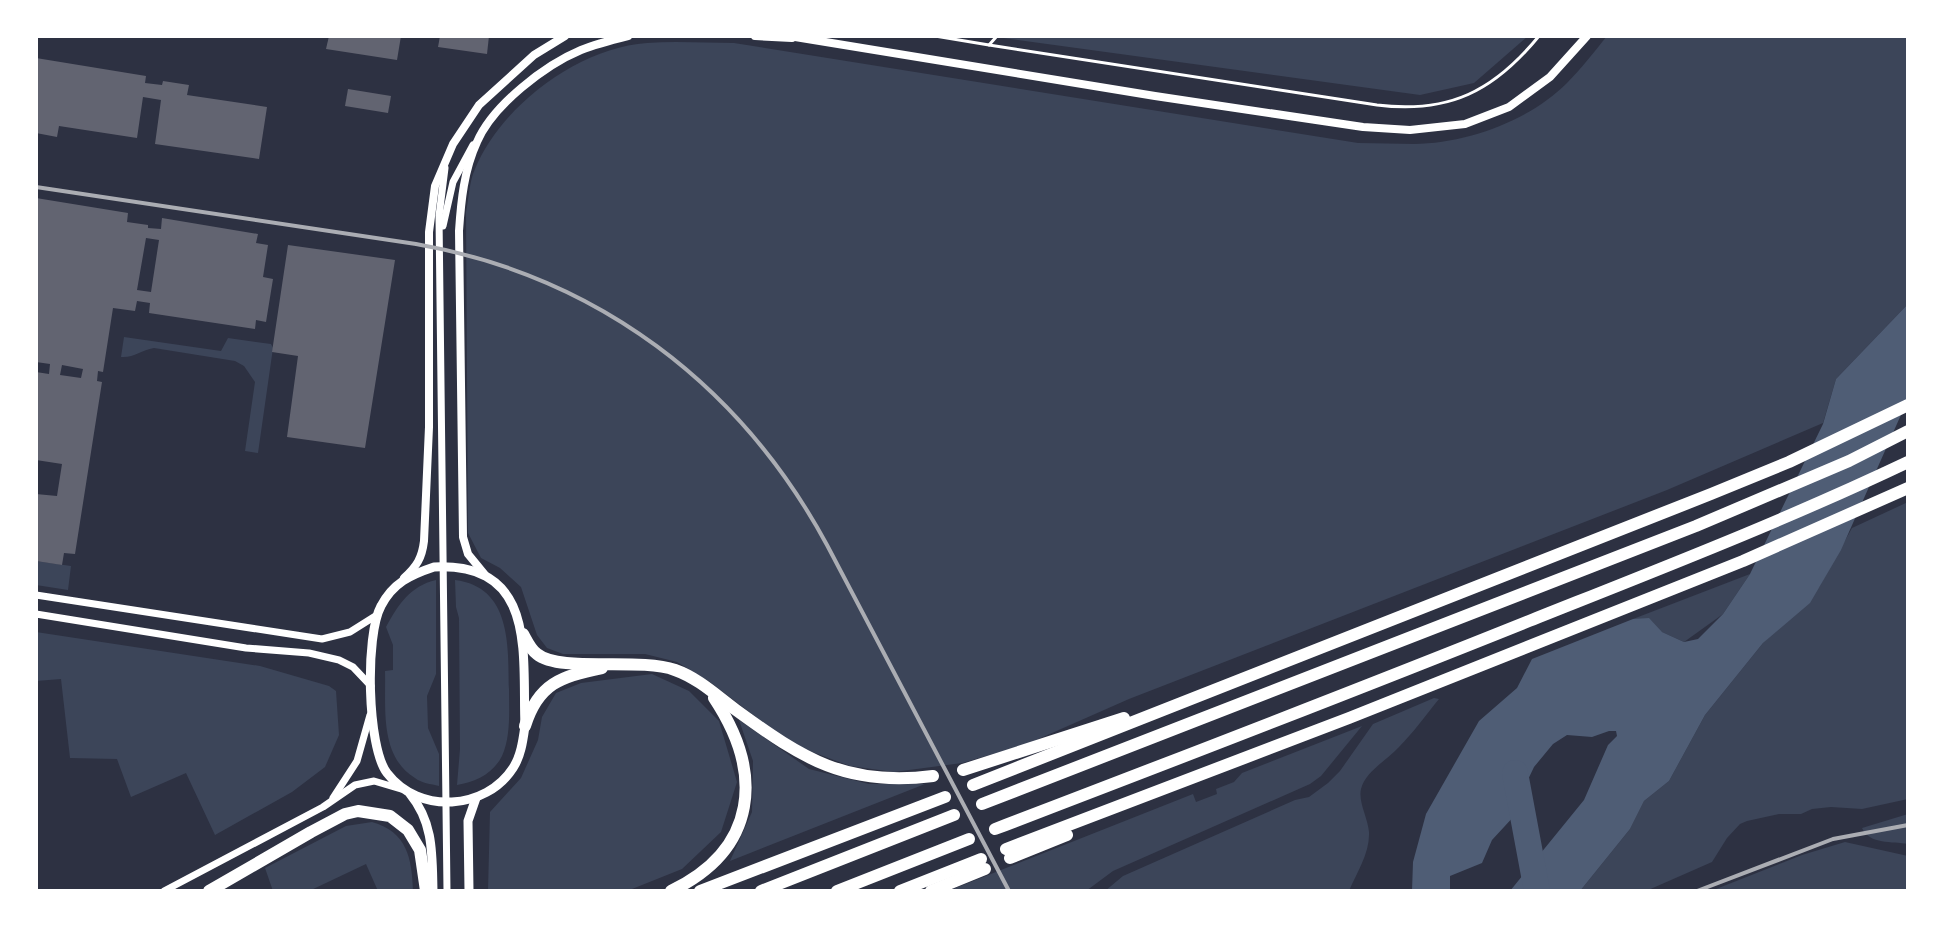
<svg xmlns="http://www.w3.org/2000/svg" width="1944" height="927" font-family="Mulish,sans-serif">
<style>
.green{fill:#3c4559}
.water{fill:#4f5d75}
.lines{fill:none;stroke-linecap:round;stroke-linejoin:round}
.river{stroke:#4f5d75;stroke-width:26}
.building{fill:#626471;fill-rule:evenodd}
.service{stroke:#fff;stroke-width:3}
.minor{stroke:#fff;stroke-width:7}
.tertiary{stroke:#fff;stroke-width:8}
.secondary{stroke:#fff;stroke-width:9}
.motorway{stroke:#fff;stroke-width:12}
.rail{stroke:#abadb3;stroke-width:4}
</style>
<rect width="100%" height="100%" fill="#2d3142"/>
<!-- green -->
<g class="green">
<polygon points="989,36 1528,36 1474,83 1420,95"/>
<path d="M 1607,36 L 1908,36 L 1908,304 L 1836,379 L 1823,423 L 1667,490 L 1129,699 L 1027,744 L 962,763 L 894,772 L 850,766 L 807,750 L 778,734 L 710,682 L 677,662 L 645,654 L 563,654 L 547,648 L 537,635 L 521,587 L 500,568 L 481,558 L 468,533 L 466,212 C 469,198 469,182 475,169 C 501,106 578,48 647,43 C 676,41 705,43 734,43 L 1358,143 C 1377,143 1396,144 1414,144 C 1467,143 1529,121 1567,83 C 1581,69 1594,52 1607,36 Z"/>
<path d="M 124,337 L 221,351 L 228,338 L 271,344 L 273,348 L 258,453 L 245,451 L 255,382 L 244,366 L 235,361 L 154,348 C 141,350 134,358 121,357 Z"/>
<polygon points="1908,502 1908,799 1862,809 1831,807 1812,809 1801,814 1779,814 1747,821 1740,824 1727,838 1712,862 1646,891 1580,891 1630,829 1644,801 1669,781 1705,715 1763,643 1819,587 1852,528"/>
<polygon points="36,561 71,566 68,590 36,585"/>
<polygon points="1750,574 1723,614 1684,642 1633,619"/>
<path d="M 436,580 L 436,674 L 427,696 L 428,728 L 439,754 L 439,786 C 431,784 421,783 415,778 C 379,756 386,707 385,671 L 393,670 L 393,645 L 386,627 C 398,605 410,586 436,580 Z"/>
<path d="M 455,580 C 512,587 508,647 509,689 C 509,711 511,736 502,756 C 493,774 475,782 457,785 L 460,749 L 459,618 L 456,607 Z"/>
<polygon points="36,632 260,666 329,686 336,691 339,735 325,767 292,792 215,835 186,773 131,797 117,759 70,758 61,679 36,681"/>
<polygon points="652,674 689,691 719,721 737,782 721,832 682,869 627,891 488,891 490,812 521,778 538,740 542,717 556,693 581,683"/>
<path d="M 1434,698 L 1439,699 C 1426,715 1413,733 1399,747 C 1387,760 1365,772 1361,789 C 1358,802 1368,818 1369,832 C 1370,853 1357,872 1349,891 L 1105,891 L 1123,876 L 1295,800 L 1309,797 L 1328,783 L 1340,771 L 1373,724 Z"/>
<polygon points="739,720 809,769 869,784 925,784 730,861 752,812 753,761"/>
<polygon points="1362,726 1321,776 1310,784 1113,871 1086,891 948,891 1193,794 1196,802 1217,794 1216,789 1234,782 1242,773"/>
<path d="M 1908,814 L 1908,844 C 1892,841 1870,845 1862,828 Z"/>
<path d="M 372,822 C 407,832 412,858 413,891 L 378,891 L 366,864 L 309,891 L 273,891 L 265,868 L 346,826 Z"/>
<polygon points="1845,842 1908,856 1908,891 1711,891 1802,855"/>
</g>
<!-- water -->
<polygon class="water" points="1908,304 1908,399 1841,550 1810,603 1763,643 1705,715 1669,781 1644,801 1630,829 1580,891 1510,891 1584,800 1608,745 1617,736 1616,731 1609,731 1592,737 1567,735 1553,744 1534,767 1524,788 1521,805 1516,814 1492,840 1482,863 1450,876 1450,891 1412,891 1413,862 1426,814 1479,721 1517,688 1532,659 1633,619 1649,618 1662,632 1684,642 1698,639 1723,614 1750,574 1823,424 1836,379"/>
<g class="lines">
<!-- river -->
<polyline class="river" points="1515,773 1537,891"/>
</g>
<!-- building -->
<g class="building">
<polygon points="329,36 401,36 397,60 326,49"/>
<polygon points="440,36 489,36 487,54 438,47"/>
<polygon points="36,58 146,76 145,83 162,85 163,81 189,85 187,95 267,107 259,159 155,144 161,100 143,97 137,138 59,126 57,137 36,133"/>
<polygon points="348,89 391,96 388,113 345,106"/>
<path d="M 36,198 L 128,213 L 127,222 L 148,225 L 148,228 L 161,229 L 162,218 L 258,234 L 256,243 L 268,245 L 263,277 L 273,279 L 266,322 L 256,320 L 255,329 L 149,313 L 150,303 L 137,301 L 135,311 L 113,308 L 103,372 L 98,371 L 97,381 L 102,382 L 75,554 L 64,553 L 62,565 L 36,561 L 36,494 L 57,496 L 62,464 L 36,460 L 36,372 L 49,374 L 50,364 L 36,362 ZM 146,238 L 159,240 L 151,292 L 137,290 ZM 62,365 L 83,369 L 81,378 L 60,375 Z"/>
<polygon points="288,245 395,260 365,448 287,437 298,356 272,352"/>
</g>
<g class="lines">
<!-- service -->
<g class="service">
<polyline points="935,36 989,45"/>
<path d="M 997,36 L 989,45 L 1377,105 C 1449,114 1494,91 1539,36"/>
</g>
<!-- minor -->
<g class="minor">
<polyline points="445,168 439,216 447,891"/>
<polyline points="443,226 453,182 473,145"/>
<polyline points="36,595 322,639 350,632 377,615"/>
<polyline points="36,614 246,648 309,653 339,660 353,667 371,686"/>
<polyline points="333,798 357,761 370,715"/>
<polyline points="164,891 323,807 355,785 374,781 401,789"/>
</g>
<!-- tertiary -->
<g class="tertiary">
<polyline points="755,36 792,38"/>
<polyline points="789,36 1155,96 1363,127 1410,130 1465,124 1509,107 1550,77 1587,36"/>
<path d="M 486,576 L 468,554 L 463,537 L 459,231 C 461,201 464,170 477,142 C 493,105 545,65 581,50 C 596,44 612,40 628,36"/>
<path d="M 404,578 C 417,566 422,558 424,541 L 429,427 L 429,232 L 435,186 L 453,144 L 479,105 L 534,55 L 565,36"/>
</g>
<!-- secondary -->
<g class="secondary">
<path d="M 434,567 C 538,562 522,655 525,726 C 523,740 521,756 513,768 C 486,810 419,815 387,773 C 367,747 365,635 381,606 C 393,583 410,575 434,567 Z"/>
<path d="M 410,794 C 434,823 432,855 433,891"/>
<polyline points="469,891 468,821 476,798"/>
</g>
<!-- motorway -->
<g class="motorway">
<path d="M 523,634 C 527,641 530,649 537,654 C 560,673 639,657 675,670 C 698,678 717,696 736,710 C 803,759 847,787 933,776"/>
<path d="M 525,726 C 538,684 561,676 602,668"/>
<polyline points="963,770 1124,718"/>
<polyline points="973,785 1711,494 1789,462 1908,405"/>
<polyline points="982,804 1696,526 1849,461 1908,431"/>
<path d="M 995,829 C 1173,761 1352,692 1529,621 C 1657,570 1784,521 1908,462"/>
<polyline points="1006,849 1349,718 1743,561 1908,488"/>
<polyline points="1010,858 1067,835"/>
<polyline points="209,891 311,832 345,814 358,811 390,816 408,830 420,850 426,891"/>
<path d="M 671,891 C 758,849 764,773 714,698"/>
<polyline points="700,891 945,797"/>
<polyline points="761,891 954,815"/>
<polyline points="837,891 969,839"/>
<polyline points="900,891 981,859"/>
<polyline points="931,891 985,869"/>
</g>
<!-- rail -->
<g class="rail">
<path d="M 36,187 L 416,244 C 597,276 740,384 827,545 L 1009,891"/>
<polyline points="1697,891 1833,839 1908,825"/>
</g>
</g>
<!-- border -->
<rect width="1944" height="927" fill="none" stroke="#ffffff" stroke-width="76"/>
</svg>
